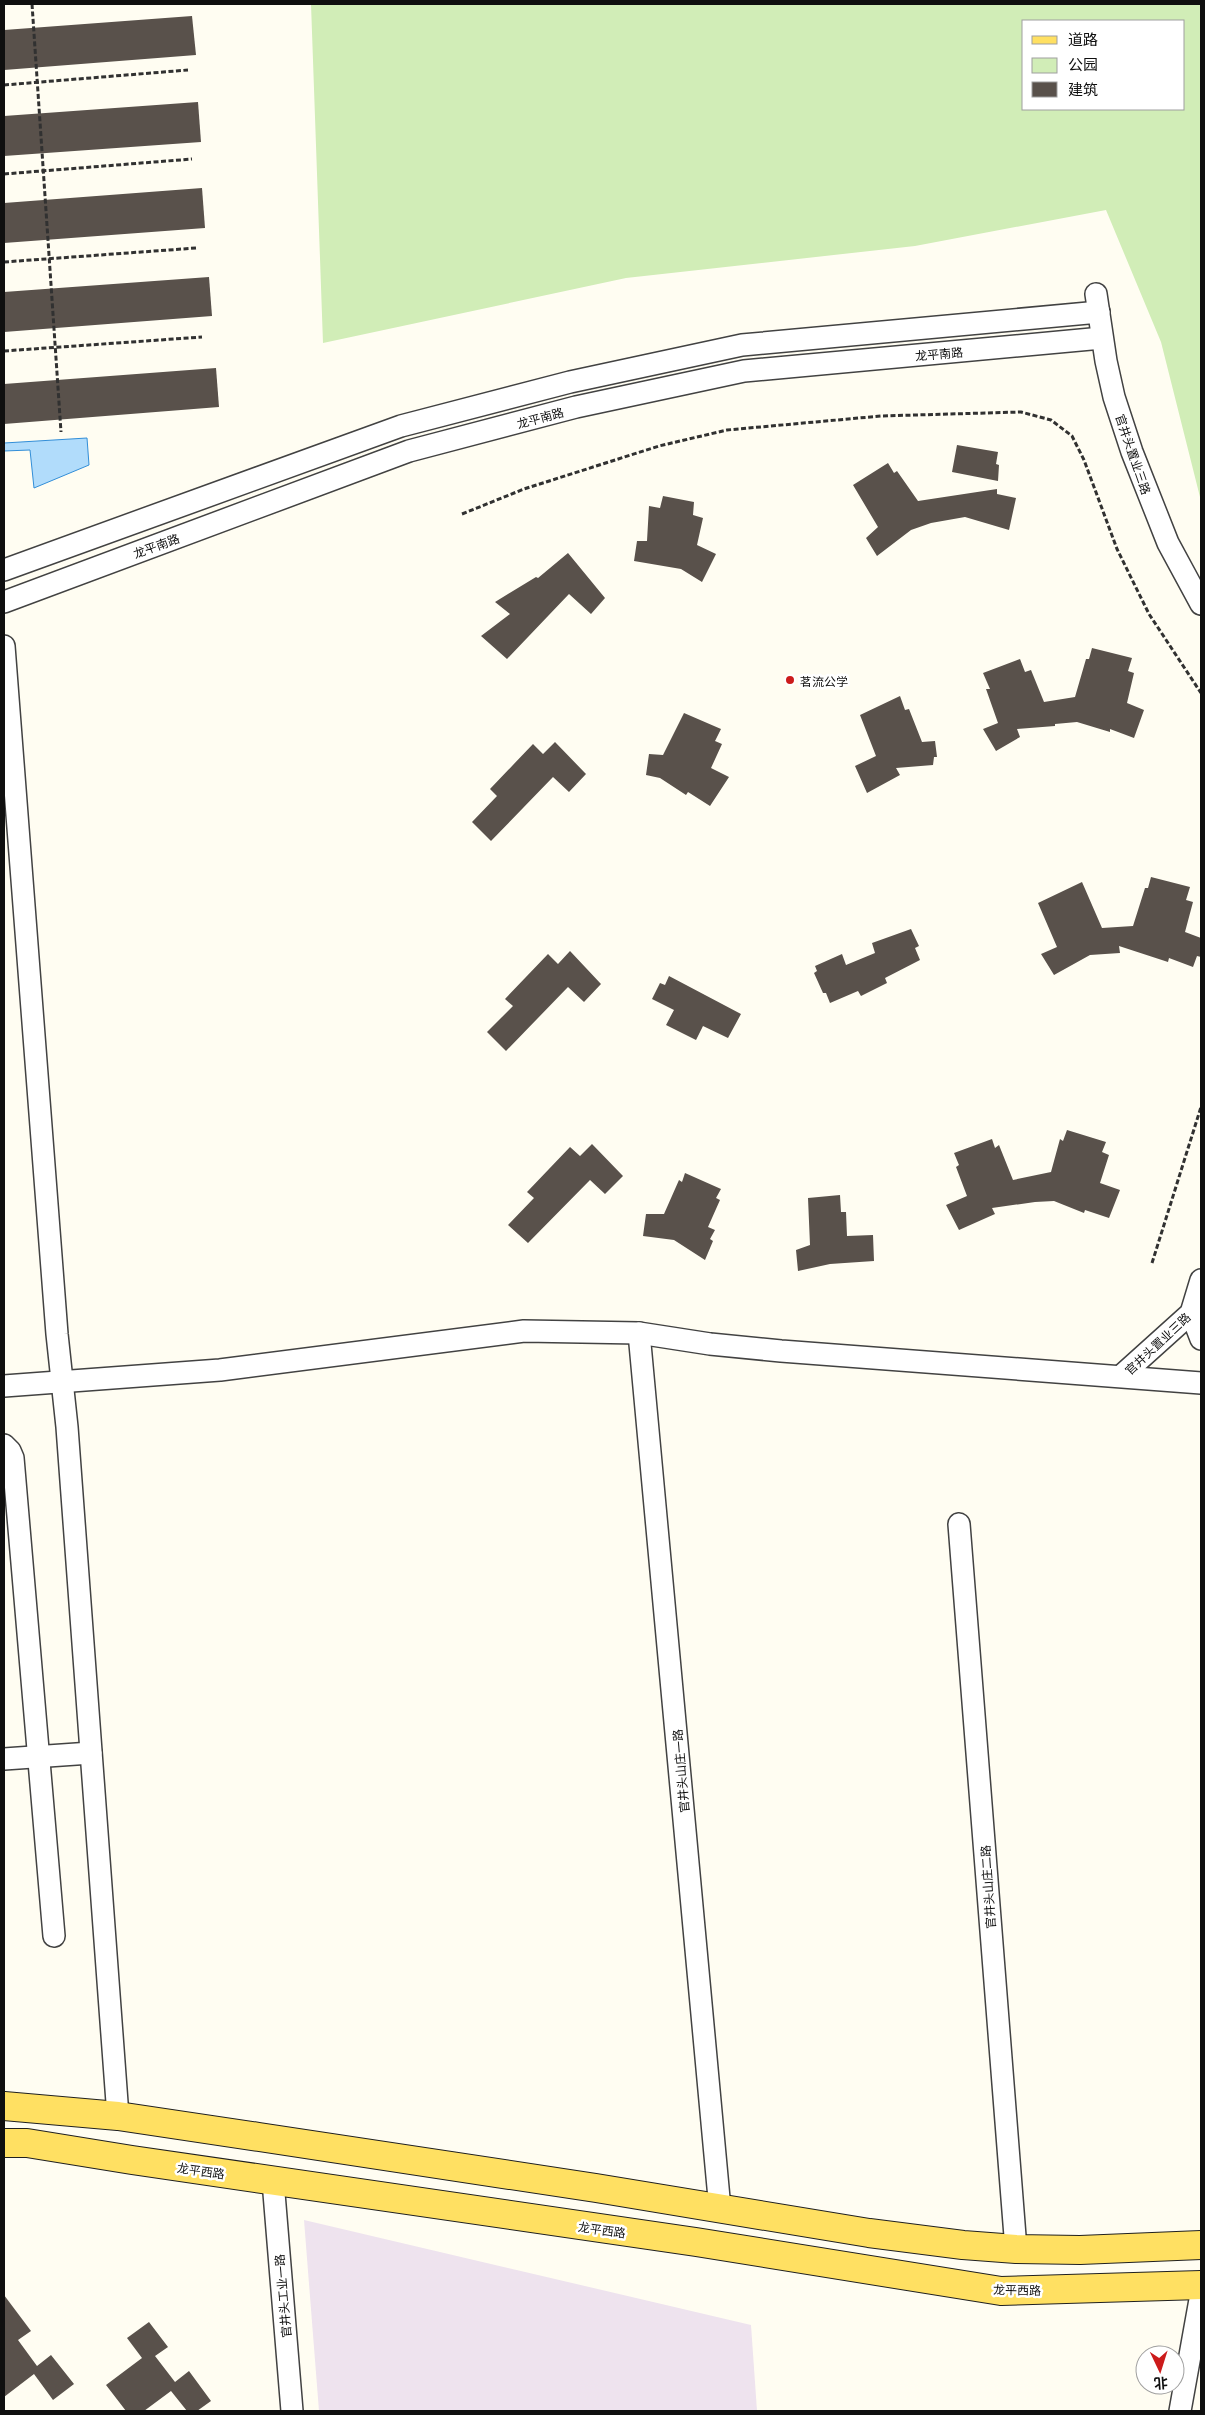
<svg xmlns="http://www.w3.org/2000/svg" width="1205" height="2415" font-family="Georgia,'Noto Sans SC',serif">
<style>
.industrial{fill:#eee3ee}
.green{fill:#d1edb7;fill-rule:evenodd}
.water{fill:#b1dcfb;stroke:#328ed8}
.building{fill:#59514b}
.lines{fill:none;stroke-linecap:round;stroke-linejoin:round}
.minor-casing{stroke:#424242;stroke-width:24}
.major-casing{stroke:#202020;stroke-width:30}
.path{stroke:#313131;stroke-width:3;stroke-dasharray:5 2.5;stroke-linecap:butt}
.minor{stroke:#fff;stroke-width:21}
.major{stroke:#ffe062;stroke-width:28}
.poi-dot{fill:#cc1b1b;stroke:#fff;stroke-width:2}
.labels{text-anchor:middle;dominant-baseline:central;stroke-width:5;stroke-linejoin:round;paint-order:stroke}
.street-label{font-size:12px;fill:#0f0f0f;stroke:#fff}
.poi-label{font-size:12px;fill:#0f0f0f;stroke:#fff;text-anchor:start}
</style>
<rect width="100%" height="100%" fill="#fffdf2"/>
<!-- industrial -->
<polygon class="industrial" points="304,2220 751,2325 757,2411 319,2411"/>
<!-- green -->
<path class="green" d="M 311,4 L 1201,4 L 1201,501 L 1161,342 L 1106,210 L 915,246 L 626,278 L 323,343 ZM 1024,21 L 1184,21 L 1184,109 L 1024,109 Z"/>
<!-- water -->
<polygon class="water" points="87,438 89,465 34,488 30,450 4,451 4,443"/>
<!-- building -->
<g class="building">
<polygon points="192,16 196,55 4,70 4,30"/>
<polygon points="198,102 201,142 4,156 4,116"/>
<polygon points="202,188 205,228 4,243 4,203"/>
<polygon points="209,277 212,316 4,332 4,292"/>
<polygon points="216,368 219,407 4,424 4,384"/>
<polygon points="957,445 998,452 996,464 999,465 998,481 952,472"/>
<polygon points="888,463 894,473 897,471 918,501 997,489 997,494 1016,498 1009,530 965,517 931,523 911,530 877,556 866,538 878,527 853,485"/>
<polygon points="663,496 694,502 693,515 703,518 697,545 716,554 702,582 681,569 634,561 637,541 647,541 649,506 660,508"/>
<polygon points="568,553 605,598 591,614 569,594 507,659 481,636 510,614 495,602 536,577 538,578"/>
<polygon points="1092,648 1132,658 1128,671 1134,673 1127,703 1144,710 1134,738 1110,729 1110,732 1077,722 1055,724 1055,726 1017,729 1020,737 996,751 983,729 998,723 986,689 990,689 983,673 1020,659 1025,672 1031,670 1044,702 1075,697 1086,659 1089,659"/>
<polygon points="900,696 905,710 909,709 922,742 935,741 937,757 934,757 933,765 896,768 900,775 867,793 855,766 876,756 860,715"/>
<polygon points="684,713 721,729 715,741 722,744 711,768 729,777 710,806 688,792 686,795 660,778 646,775 649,754 663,755"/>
<polygon points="555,742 586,774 569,792 553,777 491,841 472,822 497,796 490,789 533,744 543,754"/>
<polygon points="1151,877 1190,887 1186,900 1193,902 1185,932 1201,938 1201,957 1197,956 1193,967 1169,958 1168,962 1119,946 1120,953 1090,955 1054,975 1041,954 1057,947 1038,903 1082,882 1102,928 1133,926 1145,888 1148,888"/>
<polygon points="911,929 919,946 915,948 920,960 885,978 887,983 861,996 858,991 830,1003 826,993 823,993 814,973 817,971 815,966 842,954 846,965 875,953 872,943"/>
<polygon points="570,951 601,984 584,1002 568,987 506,1051 487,1032 513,1006 505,999 548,954 558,964"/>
<polygon points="669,976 741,1014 728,1038 703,1026 696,1040 666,1025 674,1010 652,999 660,983 665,985"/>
<polygon points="1067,1130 1106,1142 1102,1152 1109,1155 1100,1183 1120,1190 1109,1218 1085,1210 1084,1213 1054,1201 1035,1202 992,1208 995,1214 959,1230 946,1205 967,1196 956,1167 959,1165 954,1153 992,1139 995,1148 999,1145 1013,1180 1051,1172 1060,1139 1063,1141"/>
<polygon points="592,1144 623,1176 605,1194 590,1180 528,1243 508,1225 534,1198 527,1192 570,1147 580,1156"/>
<polygon points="685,1173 721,1189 716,1198 720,1200 708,1227 715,1230 710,1239 713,1241 705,1260 674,1240 643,1236 646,1214 664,1214 679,1180 682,1182"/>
<polygon points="840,1195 841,1212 846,1212 847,1236 873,1235 874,1261 830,1264 798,1271 796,1250 810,1245 808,1198"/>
<polygon points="4,2295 31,2331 18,2340 37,2366 51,2355 74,2384 53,2400 34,2374 4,2397"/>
<polygon points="149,2322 168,2347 155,2356 175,2382 189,2371 211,2401 197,2411 187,2411 171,2391 144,2411 126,2411 106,2385 142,2358 127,2338"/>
</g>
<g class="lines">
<defs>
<g id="minor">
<polyline points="1096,294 1106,361 1114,397 1132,452 1168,543 1201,604"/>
<polyline points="4,570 401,426 570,382 742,345 1099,312"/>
<polyline points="4,602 409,451 576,407 744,371 1102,338"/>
<polyline points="4,646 57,1334 67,1427 118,2116"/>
<polyline points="1191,1313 1201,1339"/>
<polyline points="639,1333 720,2209"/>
<polyline points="1121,1376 1191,1313 1201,1280"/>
<polyline points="4,1386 220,1370 524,1331 639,1333 710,1344 781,1351 1201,1383"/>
<polyline points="4,1445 10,1451 13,1458 54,1936"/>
<polyline points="959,1524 1016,2249"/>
<polyline points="4,1759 91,1753"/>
<polyline points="273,2181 292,2411"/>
<polyline points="1180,2411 1201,2294"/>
</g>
<g id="major">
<polyline points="4,2106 118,2116 259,2137 596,2188 869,2233 963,2245 1016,2249 1080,2250 1201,2245"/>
<polyline points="4,2143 27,2143 132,2160 696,2242 1001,2291 1201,2285"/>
</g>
</defs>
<!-- minor casing -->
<use href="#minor" class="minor-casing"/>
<!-- major casing -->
<use href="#major" class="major-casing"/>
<!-- path -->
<g class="path">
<polyline points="32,4 61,432"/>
<polyline points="4,85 188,70"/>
<polyline points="4,174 192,159"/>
<polyline points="4,262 196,248"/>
<polyline points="4,351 202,337"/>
<polyline points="462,514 524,489 659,446 727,430 881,416 1021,412 1051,420 1072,436 1084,460 1117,549 1149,614 1201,693"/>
<polyline points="1152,1263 1201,1107"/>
</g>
<!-- minor -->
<use href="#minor" class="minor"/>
<!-- major -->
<use href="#major" class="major"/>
</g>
<!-- markers -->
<circle class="poi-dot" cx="790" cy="680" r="5"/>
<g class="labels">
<!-- street labels -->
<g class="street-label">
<text transform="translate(939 353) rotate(-5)">龙平南路</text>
<text transform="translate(540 417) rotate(-15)">龙平南路</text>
<text transform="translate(1134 454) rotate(71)">官井头置业三路</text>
<text transform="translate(156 545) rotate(-20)">龙平南路</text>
<text transform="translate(1157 1343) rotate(-43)">官井头置业三路</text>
<text transform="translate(680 1771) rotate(-95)">官井头山庄一路</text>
<text transform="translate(987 1887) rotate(-94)">官井头山庄二路</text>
<text transform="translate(201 2170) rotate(8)">龙平西路</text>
<text transform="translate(602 2229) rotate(8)">龙平西路</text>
<text transform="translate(1017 2289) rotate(1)">龙平西路</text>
<text transform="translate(282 2296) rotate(-95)">官井头工业一路</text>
</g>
<!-- poi labels -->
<g class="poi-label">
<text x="800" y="680">茗流公学</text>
</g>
</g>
<!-- border -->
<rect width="1205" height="2415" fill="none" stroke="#0f0f0f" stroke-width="10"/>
<!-- legend -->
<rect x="1022" y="20" width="162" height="90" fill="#ffffff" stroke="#9f9f9f"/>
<rect x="1032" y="36" width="25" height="8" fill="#ffe062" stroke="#9f9f9f"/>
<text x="1068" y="45" font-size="15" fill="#0f0f0f">道路</text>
<rect x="1032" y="58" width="25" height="15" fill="#d1edb7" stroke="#9f9f9f"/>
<text x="1068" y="70" font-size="15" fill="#0f0f0f">公园</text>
<rect x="1032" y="82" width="25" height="15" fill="#59514b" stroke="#9f9f9f"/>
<text x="1068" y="95" font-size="15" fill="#0f0f0f">建筑</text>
<!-- north arrow -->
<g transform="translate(1160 2370) rotate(176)"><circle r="24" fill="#ffffff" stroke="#9f9f9f"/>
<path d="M0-4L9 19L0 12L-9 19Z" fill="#cc1b1b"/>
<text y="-8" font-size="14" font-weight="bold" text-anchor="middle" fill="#0f0f0f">北</text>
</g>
</svg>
